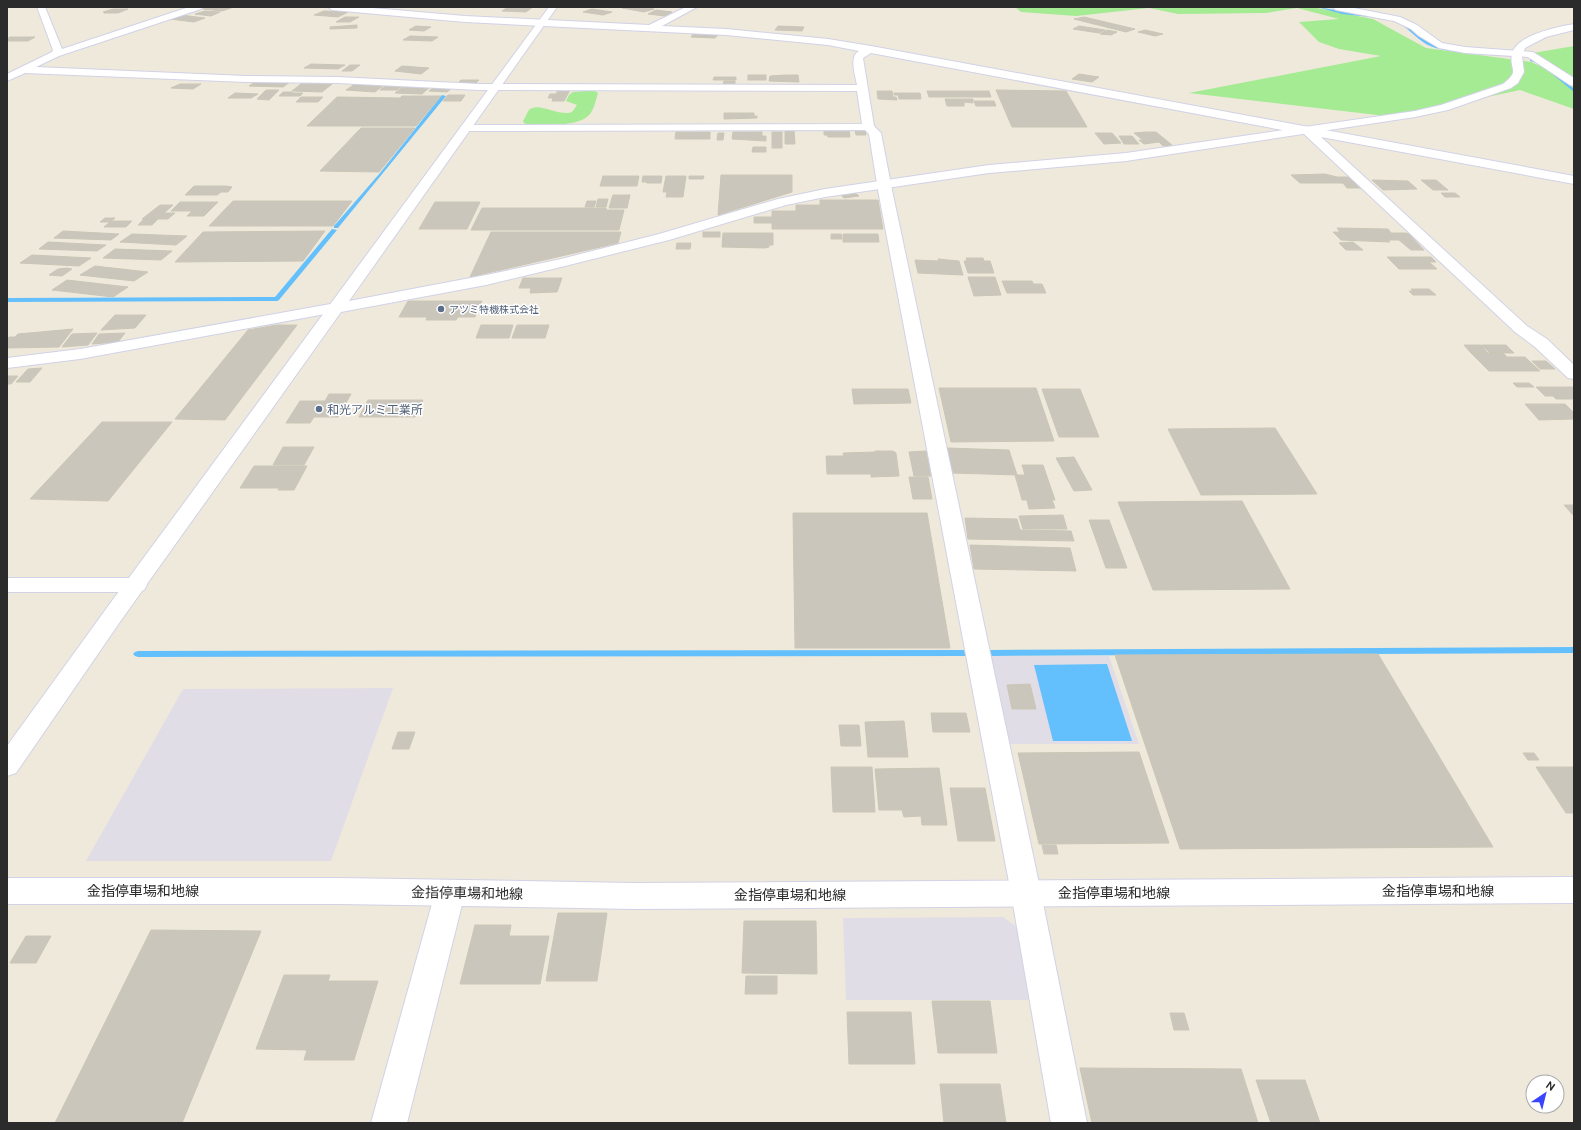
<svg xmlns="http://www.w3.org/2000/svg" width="1581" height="1130" font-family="Ubuntu,'Noto Sans JP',sans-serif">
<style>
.industrial{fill:#e1dde6}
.green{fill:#a5eb93}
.water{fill:#64c0fc}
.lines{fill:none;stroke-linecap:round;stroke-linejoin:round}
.stream{fill:#64c0fc;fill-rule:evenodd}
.building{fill:#cac6bc;stroke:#cac6b5}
.minor-casing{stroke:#d1d2e6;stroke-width:2}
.tertiary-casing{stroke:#d1d2e6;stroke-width:2}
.secondary-casing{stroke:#d1d2e6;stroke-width:2}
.minor{fill:#fff;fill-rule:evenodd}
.tertiary{fill:#fff;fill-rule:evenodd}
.secondary{fill:#fff;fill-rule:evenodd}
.service-dot{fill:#5c6f8a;stroke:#fff;stroke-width:1.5}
.labels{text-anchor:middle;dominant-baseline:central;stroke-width:3;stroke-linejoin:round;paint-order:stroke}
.far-service-label{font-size:10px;fill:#4e5e75;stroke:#fff;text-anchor:start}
.service-label{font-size:12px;fill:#4e5e75;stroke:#fff;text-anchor:start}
.near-street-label{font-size:14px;fill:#2b2b2b;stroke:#fff}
</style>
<rect width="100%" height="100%" fill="#efe9dc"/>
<!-- industrial -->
<g class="industrial">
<polygon points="991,656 1109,656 1139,744 1009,744"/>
<polygon points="393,688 331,861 86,861 183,689"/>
<polygon points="1003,917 1017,927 1029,1000 846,1000 843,918"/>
</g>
<!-- green -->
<g class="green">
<polygon points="1015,7 1312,7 1373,19 1426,48 1531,62 1563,76 1533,53 1574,46 1574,109 1520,90 1394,117 1189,93 1381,56 1339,49 1319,42 1299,22 1339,19 1297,8 1266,13 1178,14 1149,8 1076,16 1021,12"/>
<path d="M 586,91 L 595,91 L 598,93 C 596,100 594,109 590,114 C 580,127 544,125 529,125 L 524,123 L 523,121 C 525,118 527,113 529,110 C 537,101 560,117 572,112 L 577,105 L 566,101 L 569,95 L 573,92 Z"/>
</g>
<!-- water -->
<polygon class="water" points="1107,664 1132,741 1053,741 1034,665"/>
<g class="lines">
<!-- stream -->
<g class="stream">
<polygon points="1317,7 1372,16 1370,17 1342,14"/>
<path d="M 1399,21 L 1405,23 L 1433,45 L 1465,52 L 1463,53 C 1451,51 1437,50 1426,44 C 1416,38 1409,29 1399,23 Z"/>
<polygon points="1530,59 1542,62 1574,89 1574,92 1540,64 1530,61"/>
<polygon points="442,95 446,96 338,228 334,228 334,226 380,173"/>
<polygon points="332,229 337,230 279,300 277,301 7,302 7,298 275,297"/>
<polygon points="1574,647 1574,653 990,656 987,655 985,653 987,651 990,650"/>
<polygon points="966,650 969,651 971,653 969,655 966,656 138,657 135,656 133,654 135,652 138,651"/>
</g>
</g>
<!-- building -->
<g class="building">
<polygon points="209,7 234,7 222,11 203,9"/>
<polygon points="508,7 533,7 526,12 502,11"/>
<polygon points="626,7 647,7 654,9 644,12 622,8"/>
<polygon points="113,9 128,9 118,13 104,13 107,12 103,12"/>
<polygon points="592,9 612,12 603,15 583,12"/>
<polygon points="656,10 672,12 665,16 648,14"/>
<polygon points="205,11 220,12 211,16 195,14"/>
<polygon points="324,11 348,12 338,17 314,15"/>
<polygon points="180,15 205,18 194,22 170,19"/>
<polygon points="345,17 359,17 350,22 336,22"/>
<polygon points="1084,17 1135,29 1126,32 1074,19"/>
<polygon points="357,25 357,28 330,29 330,27"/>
<polygon points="416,26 431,27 424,31 409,30"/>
<polygon points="778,26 804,27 802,31 775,30"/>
<polygon points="1079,26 1105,30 1099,33 1073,29"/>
<polygon points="1107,30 1117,32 1111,35 1100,34"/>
<polygon points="1145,30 1163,34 1155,36 1138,32"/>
<polygon points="694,33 719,34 715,38 691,37"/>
<polygon points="410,36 438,37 432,41 403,40"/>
<polygon points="10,37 35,37 28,41 7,41 7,39"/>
<polygon points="311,64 345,65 338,69 304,68"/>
<polygon points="350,65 360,65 352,71 342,71"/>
<polygon points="402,66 429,68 421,74 395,71"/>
<polygon points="1079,74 1099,77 1092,82 1072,79"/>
<rect x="748" y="75" width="18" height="5"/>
<polygon points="785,75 798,75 799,82 769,81 770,76"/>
<polygon points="714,77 736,77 736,80 713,80"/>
<polygon points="461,80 479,80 475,84 457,84"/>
<polygon points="261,81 291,81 283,87 249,86 255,82"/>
<polygon points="724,81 735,81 735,85 723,85"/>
<polygon points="302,83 332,84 322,92 292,91"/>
<polygon points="180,84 201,84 193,89 171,88"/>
<polygon points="355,84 384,85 375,92 346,90"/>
<polygon points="386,85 393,86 402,86 397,90 380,90"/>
<polygon points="404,86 430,87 422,94 395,93"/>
<polygon points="434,87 452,88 447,92 429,91"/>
<polygon points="266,90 279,90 269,100 257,99"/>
<polygon points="558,90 570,90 564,101 552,101 553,98 548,98 550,94 556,94"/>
<polygon points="996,90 1066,91 1087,127 1012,127"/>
<polygon points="877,91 892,91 893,97 896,97 897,100 878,99"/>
<polygon points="927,91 989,91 991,97 929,97"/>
<polygon points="283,92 293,92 292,93 303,93 300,96 279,96"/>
<polygon points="235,93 258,94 251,98 228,98"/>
<polygon points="894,93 920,93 921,99 899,99 898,95 894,95"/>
<polygon points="448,95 465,95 461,101 443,101"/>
<polygon points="402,96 441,96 416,126 307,126 337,97 400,98"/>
<polygon points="301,97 323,97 318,102 296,102"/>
<polygon points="945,99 973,99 973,103 964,102 964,106 947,106"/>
<polygon points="974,101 994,101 996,106 976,106"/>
<polygon points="724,113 754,113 754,116 757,116 757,118 724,119"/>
<polygon points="361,128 415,128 379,172 320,171"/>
<polygon points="785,130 794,130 795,144 785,144"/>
<polygon points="824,130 849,130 850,137 828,137 827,135 824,135"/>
<polygon points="855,130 865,130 866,135 856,135"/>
<polygon points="676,132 710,132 710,139 675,139"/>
<polygon points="733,132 762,132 762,136 766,136 766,141 732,139"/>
<rect x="772" y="132" width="10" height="16"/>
<polygon points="1146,132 1156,132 1172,145 1163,146 1159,142 1144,144 1139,140 1143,140 1134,133"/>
<polygon points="718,133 724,133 723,140 717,140"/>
<polygon points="1095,133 1112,133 1121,143 1104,144"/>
<polygon points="1119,136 1132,136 1139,144 1124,144"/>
<polygon points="753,147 766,147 766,152 752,152"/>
<polygon points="1325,174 1337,177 1349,177 1361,188 1347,188 1343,183 1300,183 1291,175"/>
<polygon points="721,175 792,175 792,192 718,215"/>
<polygon points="603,176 639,176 637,186 600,186"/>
<polygon points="643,176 662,176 661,183 647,183 647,182 642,182"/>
<polygon points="666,176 686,176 683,197 666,197 667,192 663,192"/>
<polygon points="689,176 704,176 703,179 689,179"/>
<polygon points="1372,180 1408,181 1417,189 1383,190"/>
<polygon points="1421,180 1436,180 1448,190 1433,190"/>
<polygon points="194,186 226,186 232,187 228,192 221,192 217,195 185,195"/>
<polygon points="855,193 859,196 844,198 841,195"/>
<polygon points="1441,193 1455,193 1460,197 1445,197"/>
<polygon points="613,195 630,195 627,208 609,208"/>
<polygon points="598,199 608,199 606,207 596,207"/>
<polygon points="820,200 878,200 883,229 772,229 772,223 754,223 754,217 772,217 772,211 796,211 796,205 820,205"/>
<polygon points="233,201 352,201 333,226 209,226"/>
<polygon points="587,201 596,201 594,207 585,207"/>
<polygon points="180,202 218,202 204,216 187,216 192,211 171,211"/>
<polygon points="435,202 480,202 467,229 419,229"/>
<polygon points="160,205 173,205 164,213 175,213 168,219 158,219 152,225 138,225 144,219 142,219"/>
<polygon points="482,208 606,208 606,210 624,210 619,230 471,230"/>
<polygon points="105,218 115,218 110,222 100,222"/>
<polygon points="111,221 132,221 126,227 104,227"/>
<polygon points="1337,228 1388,229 1391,233 1405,233 1409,234 1424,250 1411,250 1399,240 1388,240 1390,242 1341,240 1333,232 1340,232"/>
<polygon points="63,231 119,234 111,240 54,238"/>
<polygon points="325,231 303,261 175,262 203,232"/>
<polygon points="491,232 621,232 618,243 470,277"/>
<rect x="703" y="232" width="17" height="5"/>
<polygon points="723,233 773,233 773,245 769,245 769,247 765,248 722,247"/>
<polygon points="132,234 187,236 176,245 120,242"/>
<polygon points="831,234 841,234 842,239 831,239"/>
<polygon points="843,234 878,234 879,242 843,242"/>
<polygon points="48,242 106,245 97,251 39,249"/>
<polygon points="1353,242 1363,250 1346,250 1339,243"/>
<polygon points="677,243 691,243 690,249 676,249"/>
<polygon points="115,249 172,251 161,260 103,258"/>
<polygon points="32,255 91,258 79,266 20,263"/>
<polygon points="1387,257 1431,257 1436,262 1429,262 1437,269 1399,269"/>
<polygon points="966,258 983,258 984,261 990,261 994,273 968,273 964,261 967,261"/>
<polygon points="938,259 959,261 963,275 918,273 915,260 939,261"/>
<polygon points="95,266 148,272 134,281 80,275"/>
<polygon points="67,268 72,269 62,276 49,275 58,269"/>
<polygon points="968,277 995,277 1001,295 974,296"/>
<polygon points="523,278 562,278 557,292 530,293 531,288 519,288"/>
<polygon points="67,280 128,287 113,297 52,290"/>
<polygon points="1002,281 1032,281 1033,284 1042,284 1046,293 1007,293"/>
<polygon points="1411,289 1429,289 1436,295 1413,295 1409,291 1413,291"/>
<polygon points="408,301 482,301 475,317 458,317 456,320 426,320 427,317 399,317"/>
<polygon points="115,315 146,315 135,328 101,330"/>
<polygon points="277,325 297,325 225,420 175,419 248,330"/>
<polygon points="481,325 513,325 509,338 476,338"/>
<polygon points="517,325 549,325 545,338 512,338"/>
<polygon points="73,329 59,347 7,348 7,340 9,337 15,337 18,334"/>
<polygon points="97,333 88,345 62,347 72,334"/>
<polygon points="125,333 118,342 92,344 99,334"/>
<polygon points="1464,345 1481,345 1488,353 1471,353"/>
<polygon points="1482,345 1506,345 1514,353 1490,353"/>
<polygon points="1471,353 1503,353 1507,357 1525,357 1540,371 1489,371"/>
<polygon points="1532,361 1546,361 1555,369 1540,369"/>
<polygon points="42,368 30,382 16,382 28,369"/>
<polygon points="7,376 18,376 11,384 7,384"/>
<polygon points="1513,383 1529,383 1534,387 1517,387"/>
<polygon points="1536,387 1572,387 1574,388 1574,399 1556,399 1553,396 1545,396"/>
<polygon points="939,388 1036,388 1054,441 951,442"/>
<polygon points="852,389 908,389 911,403 854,404"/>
<polygon points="1042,389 1080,389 1099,437 1059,437"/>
<polygon points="329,394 351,394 338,417 314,417 310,423 286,423 300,401 325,401"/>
<polygon points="368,400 423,400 415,417 359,417"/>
<polygon points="1525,404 1565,404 1574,413 1574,419 1539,420"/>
<polygon points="102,422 172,422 108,501 30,499"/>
<polygon points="1275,428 1317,494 1201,495 1168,429"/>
<polygon points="283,447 314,447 304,465 273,465"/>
<polygon points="947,448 1009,450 1017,475 952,473"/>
<polygon points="875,451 893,451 896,453 899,476 871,477 871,474 827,474 826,456 844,456 843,453 875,452"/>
<polygon points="926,451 931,476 914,476 909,452"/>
<polygon points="1074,457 1092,490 1074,491 1056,458"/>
<polygon points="1022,465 1043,465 1055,500 1052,500 1055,508 1029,509 1027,500 1022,500 1015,475 1025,475"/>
<polygon points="254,466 307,466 294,490 278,490 279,488 240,488"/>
<polygon points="909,477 928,477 932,499 913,499"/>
<polygon points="1242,501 1290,589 1153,590 1118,502"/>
<polygon points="1564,505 1574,505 1574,516"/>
<polygon points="793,513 927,513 950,648 795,648"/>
<polygon points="1063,515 1067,529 1023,529 1019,516"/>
<polygon points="965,518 1017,519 1020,530 1071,531 1074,541 968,539"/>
<polygon points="1089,520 1109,520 1127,568 1106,568"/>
<polygon points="970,545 1070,548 1076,571 974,569"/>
<polygon points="1378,654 1493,847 1180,849 1115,655"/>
<polygon points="1030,684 1036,709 1012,709 1007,685"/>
<polygon points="931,713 966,713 970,732 933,732"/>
<polygon points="904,721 908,757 868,757 865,722"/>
<polygon points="839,725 859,725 861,746 841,746"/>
<polygon points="398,732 415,732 409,749 392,749"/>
<polygon points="1139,752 1169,843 1039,844 1018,753"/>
<polygon points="1523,753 1534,753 1539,760 1528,760"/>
<polygon points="831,767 872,767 875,812 833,812"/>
<polygon points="1536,767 1574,767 1574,813 1566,813"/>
<polygon points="939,768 947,825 922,825 921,816 904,817 902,810 879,810 875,769"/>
<polygon points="950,788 985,788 995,841 958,841"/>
<polygon points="1042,845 1056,845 1058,854 1044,854"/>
<polygon points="558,913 607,913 597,981 546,981"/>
<polygon points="744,921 816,921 817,974 742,973"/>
<polygon points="475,925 511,925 509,936 549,936 540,984 460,984"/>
<polygon points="151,930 261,931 182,1123 55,1123"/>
<polygon points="26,936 51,936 36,963 10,963"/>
<polygon points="284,975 330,975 328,981 378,981 354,1060 304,1060 307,1050 256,1049"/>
<polygon points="746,976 777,976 777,994 745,994"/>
<polygon points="932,1001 990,1001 997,1053 938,1053"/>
<polygon points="847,1012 911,1012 915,1064 849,1064"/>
<polygon points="1170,1013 1184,1013 1189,1030 1174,1030"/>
<polygon points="1080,1068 1241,1069 1258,1123 1092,1123"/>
<polygon points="1256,1080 1305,1080 1320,1123 1271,1123"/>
<polygon points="940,1084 1000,1084 1006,1123 944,1123"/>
</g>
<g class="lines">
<defs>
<g id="minor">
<path d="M 37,7 L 45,7 L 62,49 L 189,7 L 202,7 L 201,9 L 59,56 L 36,67 L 246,76 L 337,77 L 479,84 L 857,85 C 855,75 849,56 859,51 L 828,45 L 726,35 L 465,22 L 332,10 L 328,7 L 361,7 L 465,16 L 649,25 L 686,7 L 697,7 L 662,26 L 726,29 L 828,39 L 871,46 L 1574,176 L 1574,184 L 1321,137 L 1527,326 L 1547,339 L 1574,365 L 1574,379 L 1568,378 L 1535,347 L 1515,332 L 1304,134 L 871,53 L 863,58 L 874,126 L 881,133 L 892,190 L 1041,893 L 1087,1123 L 1051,1123 L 1011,893 L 878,190 L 869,134 L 865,130 L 466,131 L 462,130 L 460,128 L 462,126 L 466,125 L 862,124 L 857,91 L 479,90 L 337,83 L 246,82 L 25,73 L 7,81 L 7,74 L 52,52 L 53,50 Z"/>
<polygon points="1332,7 1349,7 1400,17 1417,25 1442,43 1465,47 1533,52 1574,78 1574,86 1570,85 1528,57 1465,53 1439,48 1419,36 1411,29 1394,21 1336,10"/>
<polygon points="336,303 342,305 344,308 342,311 80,359 7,368 7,358 80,349"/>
<polygon points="7,578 136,578 144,580 147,585 144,590 136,592 7,592"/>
<polygon points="450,880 461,884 465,893 407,1123 371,1123 435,893 439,884"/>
</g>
<path id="tertiary" d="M 549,7 L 557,7 L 349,301 L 486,275 L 561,259 L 659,234 L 778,199 L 825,189 L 989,165 L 1126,153 L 1415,111 L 1441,105 L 1503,84 C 1521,70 1509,71 1512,54 C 1516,35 1557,27 1574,24 L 1574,30 L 1546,37 L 1525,48 L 1522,56 L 1524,72 L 1518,83 L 1511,88 L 1448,110 L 1415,117 L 1126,161 L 989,173 L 825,197 L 786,205 L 669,240 L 561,267 L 486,285 L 341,312 L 122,619 L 16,773 L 7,776 L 7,746 L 106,609 Z"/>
<polygon id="secondary" points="1574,877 1574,903 635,909 341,904 7,904 7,878 341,878 635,883"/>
</defs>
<!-- minor casing -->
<use href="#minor" class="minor-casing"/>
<!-- tertiary casing -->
<use href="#tertiary" class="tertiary-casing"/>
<!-- secondary casing -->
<use href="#secondary" class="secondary-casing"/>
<!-- minor -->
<use href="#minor" class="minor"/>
<!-- tertiary -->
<use href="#tertiary" class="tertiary"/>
<!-- secondary -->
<use href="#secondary" class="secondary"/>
</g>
<!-- markers -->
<g class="service-dot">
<circle cx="441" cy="309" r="4"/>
<circle cx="319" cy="409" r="4"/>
</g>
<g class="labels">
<!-- far-service labels -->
<g class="far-service-label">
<text x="449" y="309">アツミ特機株式会社</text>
</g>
<!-- service labels -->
<g class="service-label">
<text x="327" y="409">和光アルミ工業所</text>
</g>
<!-- near-street labels -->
<g class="near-street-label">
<text x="143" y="891">金指停車場和地線</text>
<text x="1438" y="891">金指停車場和地線</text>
<text transform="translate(467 893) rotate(1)">金指停車場和地線</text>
<text x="1114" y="893">金指停車場和地線</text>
<text x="790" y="895">金指停車場和地線</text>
</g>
</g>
<!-- border -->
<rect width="1581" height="1130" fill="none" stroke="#2b2b2b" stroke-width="16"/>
<!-- north arrow -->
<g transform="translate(1545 1094) rotate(35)"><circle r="19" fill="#ffffff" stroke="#aaaaaa"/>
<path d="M0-3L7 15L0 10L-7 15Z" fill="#3944ff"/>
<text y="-6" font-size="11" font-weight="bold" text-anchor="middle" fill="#2b2b2b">N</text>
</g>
</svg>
